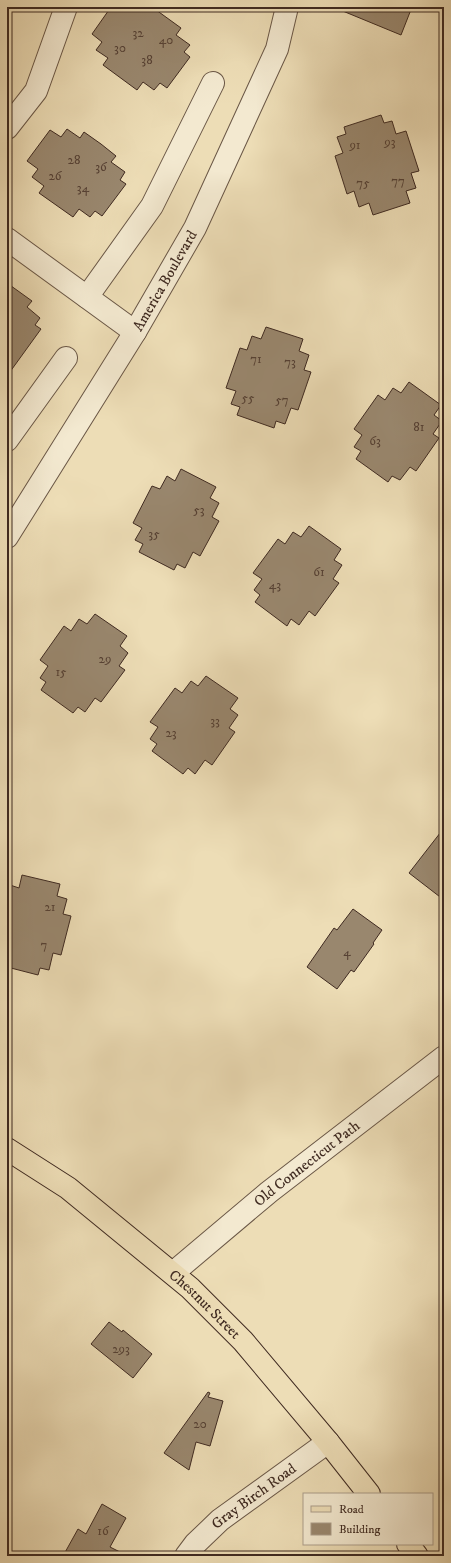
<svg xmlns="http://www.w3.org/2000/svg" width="451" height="1563" font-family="'IM FELL DW Pica',serif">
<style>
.building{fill:#99876e;stroke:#3f2a21}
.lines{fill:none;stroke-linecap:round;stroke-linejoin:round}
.minor-casing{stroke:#6a5746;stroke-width:24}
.major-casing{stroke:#3f2a21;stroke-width:24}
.minor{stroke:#f3e9d0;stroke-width:22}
.major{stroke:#edddb6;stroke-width:22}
.labels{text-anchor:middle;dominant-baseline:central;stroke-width:3;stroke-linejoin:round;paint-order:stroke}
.number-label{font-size:13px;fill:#564134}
.street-label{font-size:15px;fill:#3f2a21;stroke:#f3e9d0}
</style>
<rect width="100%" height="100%" fill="#edddb6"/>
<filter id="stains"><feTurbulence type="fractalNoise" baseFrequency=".005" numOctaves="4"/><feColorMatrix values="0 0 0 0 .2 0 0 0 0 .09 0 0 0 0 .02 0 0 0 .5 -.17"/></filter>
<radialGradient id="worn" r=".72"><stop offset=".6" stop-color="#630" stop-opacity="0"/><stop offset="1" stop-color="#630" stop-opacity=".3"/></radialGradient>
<!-- building -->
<g class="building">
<polygon points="111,7 152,7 181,28 176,35 190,45 184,52 190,57 167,88 160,83 154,90 143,82 137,90 103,65 108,58 96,50 102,42 92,34"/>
<polygon points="333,7 412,7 401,35"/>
<polygon points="381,115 384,123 392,121 396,134 406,131 419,171 411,173 416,188 406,191 410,203 373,215 369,203 359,207 354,191 347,194 335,156 343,153 337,137 346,134 344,127"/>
<polygon points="67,129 80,138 84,132 101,144 116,156 111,162 125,172 120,180 126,184 102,216 95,211 90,217 79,209 73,217 39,193 44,186 32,177 38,169 27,161 50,130 61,137"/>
<polygon points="7,283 32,301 27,307 40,318 35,325 41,329 7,376"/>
<polygon points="266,327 303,339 299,351 309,355 304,370 311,372 298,410 291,408 285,424 276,421 274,428 237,415 240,407 231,404 236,391 226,388 240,348 247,350 252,336 261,339"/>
<polygon points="409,382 441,405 434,415 442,421 433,434 439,438 416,471 410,467 400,480 392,476 388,482 356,459 361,451 354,447 362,435 354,429 378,395 385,400 393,388 401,393"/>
<polygon points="181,469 216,487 210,498 219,503 212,517 219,521 200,556 193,552 185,568 177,564 174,570 139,552 143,544 135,540 142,528 133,523 152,486 160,489 167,476 175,481"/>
<polygon points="309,526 341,549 334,560 342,565 333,579 339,583 315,616 309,611 299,625 291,619 287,626 255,602 260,595 254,590 262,579 253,573 278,539 285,544 293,532 301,537"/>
<polygon points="95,614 127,636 120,646 128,653 119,666 125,670 101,702 95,698 85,712 78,707 73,713 41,690 46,682 40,678 48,666 40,660 64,626 71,631 79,619 87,624"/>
<polygon points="206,676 238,698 230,709 238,715 229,728 235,732 212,765 205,760 195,774 188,768 183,774 152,751 157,744 150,739 158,727 150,722 175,688 182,693 191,681 198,686"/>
<polygon points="444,828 444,900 409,873"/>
<polygon points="22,875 60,884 57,896 67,899 63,914 71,916 61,955 53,953 49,970 40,968 38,975 7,967 7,896 10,885 19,888"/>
<polygon points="353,909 382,930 373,943 374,944 354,972 351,970 337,989 307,967 334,928 337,930"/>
<polygon points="109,1322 122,1332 123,1330 152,1354 133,1378 91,1344"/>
<polygon points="208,1392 210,1393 208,1397 223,1401 210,1446 196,1442 189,1470 164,1453"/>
<polygon points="102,1504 126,1518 110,1547 128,1556 63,1556 78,1529 86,1534"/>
</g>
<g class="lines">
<defs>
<g id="minor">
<polyline points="7,128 36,91 66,7"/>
<polyline points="7,239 135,332"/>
<polyline points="87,297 152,206 213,83"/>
<polyline points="7,440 66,358"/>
<path id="s1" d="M 7,537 L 135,332 L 195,228 L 277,49 L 287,7"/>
<path id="s2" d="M 173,1273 L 269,1192 L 444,1057"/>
<path id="s3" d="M 186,1556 L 195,1544 L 220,1520 L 328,1442"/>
</g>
<g id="major">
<path id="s4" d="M 7,1149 L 68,1188 L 190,1288 L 243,1341 L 328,1442 L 369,1494"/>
<polyline points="408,1544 417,1556"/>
</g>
</defs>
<!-- minor casing -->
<use href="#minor" class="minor-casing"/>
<!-- major casing -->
<use href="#major" class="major-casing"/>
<!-- minor -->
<use href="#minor" class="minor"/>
<!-- major -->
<use href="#major" class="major"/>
</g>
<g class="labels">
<!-- number labels -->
<g class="number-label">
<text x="138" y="33">32</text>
<text x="166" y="40">40</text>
<text x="120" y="48">30</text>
<text x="147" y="60">38</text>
<text x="390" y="142">93</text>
<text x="355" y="145">91</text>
<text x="74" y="160">28</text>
<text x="101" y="167">36</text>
<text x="55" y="176">26</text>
<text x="398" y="181">77</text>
<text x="363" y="183">75</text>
<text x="83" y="188">34</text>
<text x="256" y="359">71</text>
<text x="290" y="362">73</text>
<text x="248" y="398">55</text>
<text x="282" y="400">57</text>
<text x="419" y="427">81</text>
<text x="375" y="441">63</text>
<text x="199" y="510">53</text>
<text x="154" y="534">35</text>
<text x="319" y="572">61</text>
<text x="275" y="585">43</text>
<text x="105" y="659">29</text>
<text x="61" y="672">15</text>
<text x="215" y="721">33</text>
<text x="171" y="733">23</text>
<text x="50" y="907">21</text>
<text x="44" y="945">7</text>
<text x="347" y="952">4</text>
<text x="121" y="1349">293</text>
<text x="200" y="1424">20</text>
<text x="103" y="1531">16</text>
</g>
<!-- street labels -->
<g class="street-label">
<text stroke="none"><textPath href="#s1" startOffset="301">America Boulevard</textPath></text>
<text stroke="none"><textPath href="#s2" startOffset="173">Old Connecticut Path</textPath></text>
<text stroke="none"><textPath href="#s4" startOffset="252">Chestnut Street</textPath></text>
<text stroke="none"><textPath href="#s3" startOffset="91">Gray Birch Road</textPath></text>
</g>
</g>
<!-- margin -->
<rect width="451" height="1563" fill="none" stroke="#edddb6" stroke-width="24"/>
<rect x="8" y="8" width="435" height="1547" fill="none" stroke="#3f2a21" stroke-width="2"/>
<rect x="12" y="12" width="427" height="1539" fill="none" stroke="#3f2a21"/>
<!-- legend -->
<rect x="303" y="1493" width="130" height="52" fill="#f3e9d0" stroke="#ab9d8a"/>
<rect x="311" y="1506" width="20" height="6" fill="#edddb6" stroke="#ab9d8a"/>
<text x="339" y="1513" font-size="12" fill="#3f2a21">Road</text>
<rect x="311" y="1523" width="20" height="12" fill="#99876e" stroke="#ab9d8a"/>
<text x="339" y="1533" font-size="12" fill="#3f2a21">Building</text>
<rect width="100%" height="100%" filter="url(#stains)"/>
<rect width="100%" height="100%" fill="url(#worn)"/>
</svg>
